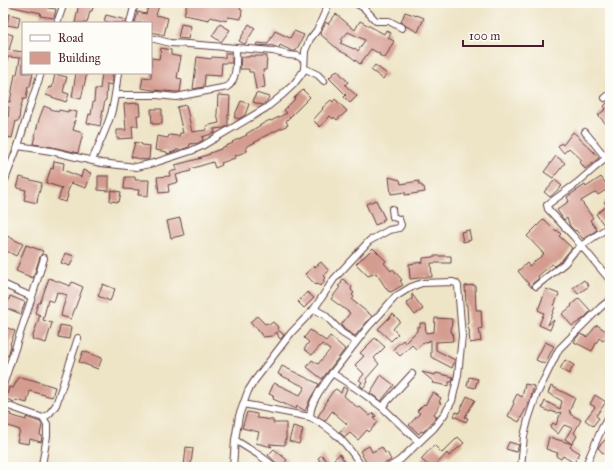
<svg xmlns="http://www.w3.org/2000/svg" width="613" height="470" font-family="'IM FELL Great Primer',serif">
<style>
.building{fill:#d49b8f;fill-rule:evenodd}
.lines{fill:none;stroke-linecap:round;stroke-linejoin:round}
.minor-casing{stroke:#633d42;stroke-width:8}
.minor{stroke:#fff;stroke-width:6}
</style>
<rect width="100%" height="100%" fill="#fdfcf7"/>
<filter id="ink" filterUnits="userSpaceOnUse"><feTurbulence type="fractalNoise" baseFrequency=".025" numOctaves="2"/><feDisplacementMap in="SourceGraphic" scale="8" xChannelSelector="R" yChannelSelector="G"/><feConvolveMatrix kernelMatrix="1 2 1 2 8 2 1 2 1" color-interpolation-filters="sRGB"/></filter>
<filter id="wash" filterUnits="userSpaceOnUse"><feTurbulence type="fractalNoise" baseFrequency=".012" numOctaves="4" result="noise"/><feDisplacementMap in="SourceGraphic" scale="16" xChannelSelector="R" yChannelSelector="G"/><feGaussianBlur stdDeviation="0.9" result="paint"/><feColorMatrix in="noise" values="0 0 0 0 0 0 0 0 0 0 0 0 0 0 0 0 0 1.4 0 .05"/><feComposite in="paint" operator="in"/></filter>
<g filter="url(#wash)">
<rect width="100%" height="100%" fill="#eee4c6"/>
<g id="blocks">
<!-- building -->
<g class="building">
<polygon points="3,3 49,3 48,8 56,9 54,18 40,16 41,13 3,5"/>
<polygon points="79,3 89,3 94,4 92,11 90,11 87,23 75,23"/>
<polygon points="149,3 160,3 156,15 168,18 164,35 151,32 151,23 135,23 138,12 146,14"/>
<polygon points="187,3 220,3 235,6 235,5 241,6 240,9 242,10 241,19 228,17 227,21 210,17 209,20 184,15"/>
<polygon points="405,12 417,16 417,15 424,18 418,32 406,26 401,22"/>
<polygon points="9,14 20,17 18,27 7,25"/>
<path d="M 336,14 L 355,30 L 360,21 L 384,34 L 386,30 L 391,33 L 388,38 L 394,41 L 385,58 L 379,55 L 380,54 L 371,49 L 360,64 L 350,56 L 340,51 L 320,34 L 326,22 L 328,24 ZM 348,32 L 365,40 L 358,51 L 355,48 L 354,49 L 340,43 L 342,41 L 341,40 Z"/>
<polygon points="106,15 126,20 126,23 112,23 104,21"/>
<polygon points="181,24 191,26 188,39 178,38"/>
<polygon points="220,24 230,30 221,42 212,36"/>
<polygon points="249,24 255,28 245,44 244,44 239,41"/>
<polygon points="275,31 290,38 294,31 304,35 296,51 292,51 280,45 279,48 271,45 270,46 256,45 257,43 268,44"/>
<polygon points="3,32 13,35 9,50 23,52 23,73 33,73 30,87 28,87 26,99 23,99 20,110 19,121 16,121 12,138 3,136 6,121 8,122 9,107 3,106 3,100 10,102 15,74 17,74 20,58 8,57 5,71 3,71"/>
<polygon points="161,48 171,50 171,55 181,57 177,78 182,79 180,92 176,92 153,90 141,88 143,77 151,78 151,58 159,59"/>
<polygon points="225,53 232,53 232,63 222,63 221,76 205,75 204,87 193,89 197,57 211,59 212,57 225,58"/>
<polygon points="249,56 267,56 266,70 263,70 265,87 256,89 253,72 249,72 249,69 240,69 241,57 249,57"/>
<polygon points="375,65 387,74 383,79 371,70"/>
<polygon points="337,70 348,82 345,85 357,96 350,103 344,97 346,95 329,78"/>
<polygon points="76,73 87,73 81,99 72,97"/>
<polygon points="102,73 113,74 112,85 107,84 106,100 105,100 100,126 87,123 89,114 91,115 93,102 94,102 95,89 100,89"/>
<polygon points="55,74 67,77 63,92 69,94 66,102 46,95 49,87 52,88"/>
<polygon points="303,90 310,97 286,121 288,125 261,138 261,139 246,147 247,151 235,156 235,158 221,163 222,165 215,168 213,162 190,169 191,171 176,175 178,182 168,185 169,192 159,193 157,177 170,176 169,172 177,170 175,165 202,158 198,158 210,154 210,153 221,149 221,148 233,143 232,142 247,135 246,134 264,123 270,120 271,121 287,113 284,110 295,99 294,98"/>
<polygon points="256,93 269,97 267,101 262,105 253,102"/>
<polygon points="218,95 230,96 229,115 228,115 228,125 224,128 214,129 215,133 202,137 203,140 198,143 190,144 189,147 180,150 176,150 176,151 167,154 167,152 155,150 157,136 168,138 169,135 179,136 180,133 183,133 177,107 186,105 192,132 207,130 206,126 219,123 217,114"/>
<polygon points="335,99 347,111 337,120 334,117 333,119 330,116 320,127 313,120 323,109 322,108 331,100 333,102"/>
<polygon points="610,100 610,121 606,124 598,115 606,109 604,106"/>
<polygon points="241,101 249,104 245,115 239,119 234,117"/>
<polygon points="139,103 140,115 137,115 138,126 132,126 133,138 117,139 117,130 126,130 124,104"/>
<polygon points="44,106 58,112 59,110 68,112 68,110 77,112 75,121 74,121 73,123 75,123 73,130 83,133 78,153 52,147 33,144 39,119"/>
<polygon points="151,109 162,109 162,124 152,124"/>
<polygon points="573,132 579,137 579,138 593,151 599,158 585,169 580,162 582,160 569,148 564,153 558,146 561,143 563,145"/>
<polygon points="135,142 142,144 142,145 150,146 149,159 145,160 131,157"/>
<polygon points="556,156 565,163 553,178 544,172"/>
<polygon points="54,161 64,163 63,170 81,177 83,170 91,173 86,188 71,183 67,194 68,195 66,202 58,200 62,188 46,183 51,168 53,169"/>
<polygon points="98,176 109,176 109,191 98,190"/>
<polygon points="20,177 42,183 38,196 37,203 24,200 26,190 17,188"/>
<polygon points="125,177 135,177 135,180 149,180 148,196 138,195 139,190 124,189"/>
<polygon points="389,177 400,180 401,184 419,181 419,185 422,185 422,187 424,187 425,192 405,195 405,192 391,194"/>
<polygon points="601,177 609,188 598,195 596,192 581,201 593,218 590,220 597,230 583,239 576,230 575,231 570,226 567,218 564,220 557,210 569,201 567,197 571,194 585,185 586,187"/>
<polygon points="555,180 562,186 550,197 544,192"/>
<polygon points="111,190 121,192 119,202 110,201"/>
<polygon points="610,199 610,222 604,225 596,214 607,206 604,202"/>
<polygon points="376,200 385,219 382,220 383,222 375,225 366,204"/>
<polygon points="180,218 184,235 171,238 167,221"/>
<polygon points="544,219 556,231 557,230 561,234 559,236 572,248 561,261 554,266 552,264 538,276 539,278 532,284 532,288 518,271 527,263 529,266 544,254 541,252 542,252 527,236"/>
<polygon points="469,230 471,240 463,242 461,232"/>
<polygon points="3,234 23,244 16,256 3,249"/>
<polygon points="26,245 43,251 40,257 33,278 16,271"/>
<polygon points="373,248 386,261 384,263 391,271 393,269 402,280 400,281 403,285 391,292 388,291 376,273 368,276 356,264 362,258 363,258"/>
<polygon points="65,253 74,256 70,266 61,263"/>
<polygon points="433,256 451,256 451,263 431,263 432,277 419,277 419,278 410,279 409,264 423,262 423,258 433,257"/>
<polygon points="321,262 329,271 323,276 325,278 323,280 325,282 320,286 317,284 316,285 305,274 314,266 315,267"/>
<polygon points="49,278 70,286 72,282 83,287 71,319 61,316 63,307 67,295 57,292 54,302 48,300 43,320 52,323 46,343 32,339 40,315 35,313 38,303 40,303"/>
<polygon points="343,279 352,287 351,289 352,290 351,290 354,293 352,295 354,297 352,300 372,316 355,336 345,330 341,325 350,313 331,299 340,287 338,286 342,283 341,282"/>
<polygon points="584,280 589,286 578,294 573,288"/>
<polygon points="103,284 115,289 110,301 98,296"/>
<polygon points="475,285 476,310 481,310 482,328 479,329 481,341 470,343 469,333 470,333 467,324 468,323 467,305 466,305 465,286"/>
<polygon points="546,289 559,294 554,306 555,307 548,325 554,320 550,330 539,325 544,313 538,310"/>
<polygon points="307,292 314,298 304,308 298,302"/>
<polygon points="412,294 423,309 415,315 406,303 412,299"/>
<polygon points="10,296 25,302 21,314 6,308"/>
<polygon points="579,298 591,311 583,319 572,326 562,314 572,306 571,305"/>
<polygon points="393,314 400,321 393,329 398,334 391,341 378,329"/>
<polygon points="257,316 265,324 267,323 269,325 273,322 278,327 277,329 284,335 281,339 279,338 277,332 272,336 263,337 255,326 254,327 250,322"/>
<polygon points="435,318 452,319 451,332 452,332 453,341 436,342 436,350 455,360 452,368 431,357 431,340 422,344 416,349 412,345 400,356 394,350 394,348 403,340 405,343 417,331 417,327 420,327 420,323 425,323 426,333 434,332"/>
<polygon points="60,325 71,327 69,339 58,337"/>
<polygon points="597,325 609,333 603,341 599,338 592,351 574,342 577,337 580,334 587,337"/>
<polygon points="3,326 15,331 10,344 11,345 8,356 3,354 3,346 5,340 3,339"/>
<polygon points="310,330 326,341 330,336 345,349 322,379 307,367 312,360 318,364 330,350 322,344 312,355 304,349 309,342 304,338"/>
<polygon points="375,338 385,347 374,358 379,364 366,379 368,382 363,388 360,385 362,382 359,380 364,374 355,365 364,356 360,353"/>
<polygon points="545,342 554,346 545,364 536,360"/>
<polygon points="83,351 102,358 98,369 79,362"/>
<polygon points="565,360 574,365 569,374 560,369"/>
<polygon points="282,366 319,384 310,399 305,411 297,406 296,409 273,399 274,396 269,394 274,383 300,395 305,387 278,374"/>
<polygon points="422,372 435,375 436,373 453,377 452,382 449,382 449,386 433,383 434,382"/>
<polygon points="381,375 394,385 381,401 370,393"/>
<polygon points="19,377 33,380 55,387 52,397 30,391 27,403 16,400 15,402 6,399 9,387 13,388"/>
<polygon points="469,377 478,379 475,388 467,386"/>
<polygon points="525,384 534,386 530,401 519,422 508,416 514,403 513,402 517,394 522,397"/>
<polygon points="551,386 575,398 569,412 571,412 570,414 581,420 574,433 577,436 572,444 565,439 572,428 564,425 558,434 550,427 553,423 556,425 561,412 556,413 551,411 550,412 542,408 545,401 560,409 562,401 548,393"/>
<polygon points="343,387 347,389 344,396 358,408 360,407 370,416 373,413 376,416 374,418 378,422 369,432 367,430 358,440 350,433 345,437 339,432 344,428 344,427 347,424 332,411 325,421 318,416 326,404 325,403 333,391 336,389 341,393"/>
<polygon points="433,392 441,398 439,402 441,403 434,414 437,417 423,432 421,431 419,434 409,425 420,413 417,411 424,404 425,405"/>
<polygon points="595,395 606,402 596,416 599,418 593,426 585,420 595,407 590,404"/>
<polygon points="467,396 475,400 465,417 468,418 466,422 454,416 456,412 459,413"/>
<polygon points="3,410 11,414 10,415 26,420 26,417 40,422 42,425 40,435 42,436 41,442 30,439 29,444 17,442 20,430 3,424"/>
<polygon points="247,412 257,414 257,418 273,420 273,423 286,423 286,440 285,439 285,445 269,444 272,447 256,443 259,432 242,428"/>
<polygon points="293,426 303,429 299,444 289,441"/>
<polygon points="610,435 610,450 605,455 598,448 600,445"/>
<polygon points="458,437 464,443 449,456 447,453 434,467 430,467 421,459 434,445 442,453"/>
<polygon points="549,437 572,444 570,447 580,453 574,463 563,456 561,459 556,456 558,453 546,449"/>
<polygon points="509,442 519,445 516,452 506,449"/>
<polygon points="369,446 372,452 382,447 385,453 387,452 391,460 378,467 367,467 365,462 366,462 360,451"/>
<polygon points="186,447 193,448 191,464 190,464 190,467 184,467"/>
<polygon points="274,449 287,460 281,467 268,455"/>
<polygon points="340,454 342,458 349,467 333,467 338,463 334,459"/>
<polygon points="322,455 330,467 312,467 320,461 318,458"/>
</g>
</g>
</g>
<g filter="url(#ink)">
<use href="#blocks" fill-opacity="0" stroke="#633d42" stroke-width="1"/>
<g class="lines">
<defs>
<g id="minor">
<polyline points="355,3 364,8 376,21 389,21 402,28"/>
<polyline points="57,23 62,9 62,3"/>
<polyline points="130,23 135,3"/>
<polyline points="151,38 170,43 188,44 273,51 288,55 298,56 304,60"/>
<polyline points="304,68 318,75 324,81"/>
<path d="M 115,95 L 157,95 L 176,97 L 227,87 C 238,81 236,58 236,48"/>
<polyline points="605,98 610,94"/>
<polyline points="585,132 606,158"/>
<polyline points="18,146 51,151 101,163 136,167 154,163 191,151 202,146 266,108 281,96 293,85 300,76 304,70 305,51 310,39 317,30 329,3"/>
<polyline points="610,156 606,158 577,183 547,205 548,209 574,237 610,280"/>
<path d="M 92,160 C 99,145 106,130 111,114 C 115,100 116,87 118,73"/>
<polyline points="3,185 18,146 30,106 41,73"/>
<polyline points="3,284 32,297"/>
<polyline points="536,286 565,263 573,253 581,246 610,226"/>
<polyline points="314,309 325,315 342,333 356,342"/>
<polyline points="332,373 357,389 382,407 419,442"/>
<polyline points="3,385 32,297 44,258"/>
<polyline points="3,404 43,418 47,424 47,436 42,465 49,467"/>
<path d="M 243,404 L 310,417 C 335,430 347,444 362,467"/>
<polyline points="382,407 412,374"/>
<polyline points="310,417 311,409 314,401 319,392 327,380 368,327 380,314 395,297 411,287 422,283 453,282 456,283 458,286 462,336 458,375 452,401 444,415 434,428 400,460 389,467"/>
<polyline points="43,418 49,414 56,405 78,338"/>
<polyline points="235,440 259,455 275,467"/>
<polyline points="233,467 235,440 239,416 248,391 255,380 291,333 314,309 334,279 369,241 389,230 399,228 401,225 399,219 393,217 392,209"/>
<polyline points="521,467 524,436 528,420 536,396 559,349 601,307 610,300"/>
<polyline points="585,467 602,428 610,414"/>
</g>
</defs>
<!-- minor casing -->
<use href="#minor" class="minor-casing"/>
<!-- minor -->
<use href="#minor" class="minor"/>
</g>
</g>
<!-- margin -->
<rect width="613" height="470" fill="none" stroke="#fdfcf7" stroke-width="16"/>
<!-- legend -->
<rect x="22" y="22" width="130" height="52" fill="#fdfcf7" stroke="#b5a4a5"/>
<rect x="30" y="35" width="20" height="6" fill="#ffffff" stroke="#b5a4a5"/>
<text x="58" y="42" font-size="12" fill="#4a1f2b">Road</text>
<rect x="30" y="52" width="20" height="12" fill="#d49b8f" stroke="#b5a4a5"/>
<text x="58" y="62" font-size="12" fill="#4a1f2b">Building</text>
<!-- scale -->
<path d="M463 40v6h80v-6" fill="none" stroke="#4a1f2b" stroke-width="2"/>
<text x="469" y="40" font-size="12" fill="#4a1f2b" stroke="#fdfcf7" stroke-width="3" paint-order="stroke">100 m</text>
</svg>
